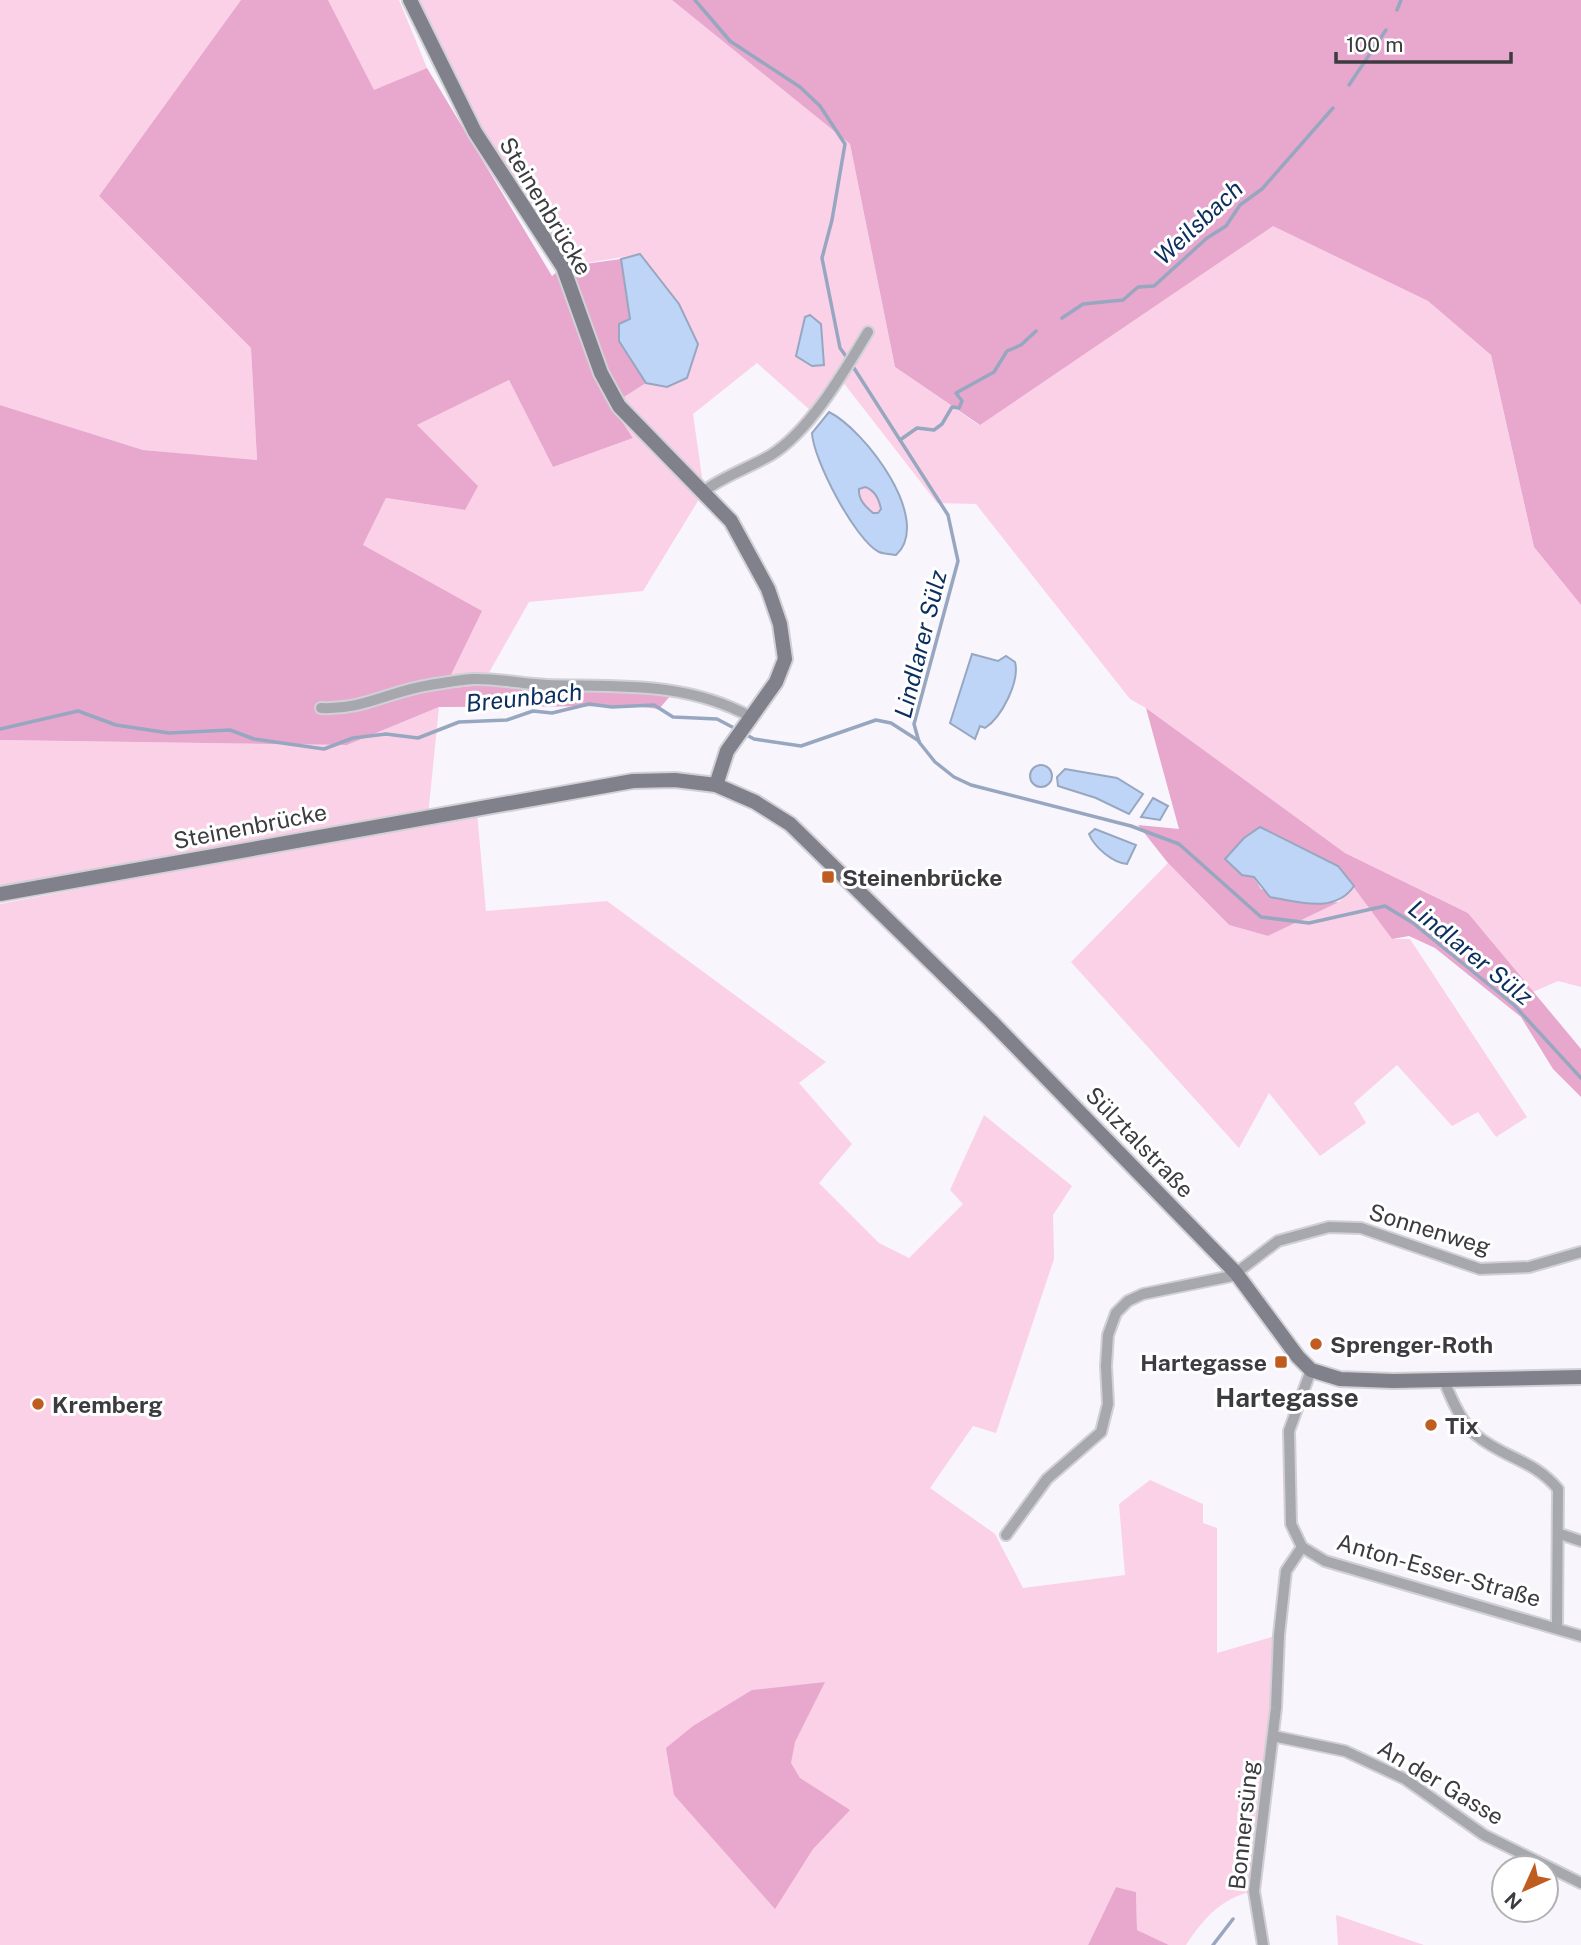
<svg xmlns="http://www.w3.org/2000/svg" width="1581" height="1945" font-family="'Public Sans',sans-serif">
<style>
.green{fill:#fbd1e8}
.forest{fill:#e8a7cd}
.water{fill:#bed5f7;stroke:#97a7c0;stroke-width:2;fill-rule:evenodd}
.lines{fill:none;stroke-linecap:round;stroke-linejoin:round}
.stream{stroke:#97a7c0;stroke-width:3.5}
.street-casing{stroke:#d2d0d7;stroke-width:14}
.secondary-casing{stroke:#d2d0d7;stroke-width:18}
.street{stroke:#a7a8ad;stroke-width:10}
.secondary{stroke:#80818a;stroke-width:14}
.poi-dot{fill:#bf5d21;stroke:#fff;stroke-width:2.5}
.labels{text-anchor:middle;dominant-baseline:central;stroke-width:6;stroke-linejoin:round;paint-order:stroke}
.street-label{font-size:23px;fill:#3c3b40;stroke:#fff}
.poi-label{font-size:23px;font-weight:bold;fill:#3c3b40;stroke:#fff;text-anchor:start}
.water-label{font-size:24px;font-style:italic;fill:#0b2e5f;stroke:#fff}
.quarter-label{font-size:26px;font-weight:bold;fill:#3c3b40;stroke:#fff}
</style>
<rect width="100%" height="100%" fill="#f8f5fd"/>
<!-- green -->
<g class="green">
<polygon points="0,0 241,0 99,196 251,348 257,461 143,450 0,405"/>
<polygon points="328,0 399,0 427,68 374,91"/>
<polygon points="410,0 672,0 850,144 895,367 979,425 1272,225 1428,301 1491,355 1534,547 1581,605 1581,987 1558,981 1533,992 1468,913 1345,853 1146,708 1130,699 976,504 937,503 839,377 810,410 757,363 693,414 704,491 643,591 529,602 482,685 444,690 363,545 386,498 464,510 417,425 509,380 553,467 633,438 610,405 646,383 667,387 640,254 563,267 475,132"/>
<path d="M 865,487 C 875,490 878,499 882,509 L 878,513 L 873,514 C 866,507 858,500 859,489 Z"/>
<polygon points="439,707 428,816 0,889 0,740 347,745"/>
<path d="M 477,813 L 486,911 L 607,901 L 826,1062 L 799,1083 L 852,1144 L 819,1183 L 879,1243 L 909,1258 L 963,1204 L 950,1190 L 984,1115 L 1072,1186 L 1053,1215 L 1054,1259 L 996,1433 L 973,1426 L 930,1488 L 995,1534 L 1023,1588 L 1125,1575 L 1119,1504 L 1150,1480 L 1203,1504 L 1203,1523 L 1217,1528 L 1217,1653 L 1279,1635 L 1254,1891 C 1221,1898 1204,1918 1186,1945 L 1169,1945 L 1137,1930 L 1136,1892 L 1116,1887 L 1088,1945 L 0,1945 L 0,904 Z"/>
<polygon points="1168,863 1229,925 1268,936 1339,902 1354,886 1392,939 1410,939 1527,1117 1496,1137 1478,1112 1452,1126 1397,1065 1354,1103 1366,1123 1320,1156 1269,1093 1239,1148 1071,962"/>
<polygon points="1336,1915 1424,1945 1338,1945"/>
</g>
<!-- forest -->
<g class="forest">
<polygon points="241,0 328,0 374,90 427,68 552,276 563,267 621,259 630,319 619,341 646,383 611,405 633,438 553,467 509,380 417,425 478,486 465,510 386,498 363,545 482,611 444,689 482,685 649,690 671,695 659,709 633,706 439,707 347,745 0,740 0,405 143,450 257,460 251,348 99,196"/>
<polygon points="672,0 1581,0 1581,605 1534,547 1491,355 1428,301 1273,226 980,425 895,367 850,144"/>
<polygon points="1146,708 1345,853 1468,913 1581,1049 1581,1097 1553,1069 1521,1017 1435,948 1409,936 1392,939 1338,866 1254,877 1261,889 1311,904 1339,902 1268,936 1229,925 1168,863 1138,825 1179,829"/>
<polygon points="825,1682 795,1742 791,1763 800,1778 850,1810 813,1849 775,1909 674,1795 666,1748 693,1726 752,1690"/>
<polygon points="1116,1887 1136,1892 1137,1930 1169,1945 1088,1945"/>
</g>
<!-- water -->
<g class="water">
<polygon points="640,254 679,304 698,344 687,378 667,387 646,383 619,341 619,324 630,319 621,259"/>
<polygon points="810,315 821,324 824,365 812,366 796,356 805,317"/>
<path d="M 829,412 C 864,429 934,520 896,555 C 891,554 884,554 879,552 C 855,540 813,459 812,433 ZM 865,487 C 875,490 879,499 881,509 L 878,513 L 873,513 C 866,507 858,500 859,489 Z"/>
<path d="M 972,654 L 998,661 L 1006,656 L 1015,662 C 1020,681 1002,717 985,728 L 980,726 L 975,739 L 950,723 Z"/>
<circle cx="1041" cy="776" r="11"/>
<polygon points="1065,769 1117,778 1143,794 1129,814 1096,798 1058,786 1057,777"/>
<polygon points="1153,798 1168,806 1160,820 1141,817"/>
<path d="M 1260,827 L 1338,866 L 1354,886 C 1335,914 1299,902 1270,897 L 1254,877 L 1242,875 L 1225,859 L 1244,838 Z"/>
<path d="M 1095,829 L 1136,845 L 1127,864 C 1113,863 1094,847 1089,834 Z"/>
</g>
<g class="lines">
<!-- stream -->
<g class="stream">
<polyline points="695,0 730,41 800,87 820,106 845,144 832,220 822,258 840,348 848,359"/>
<polyline points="1397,10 1401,0"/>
<polyline points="1349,85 1386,30"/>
<polyline points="1062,318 1083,304 1123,300 1138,287 1154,286 1207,238 1226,226 1240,205 1262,189 1333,108"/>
<polyline points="852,365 948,515 958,561 914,724 919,742 935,762 954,777 971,785 1131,826 1179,844 1261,917 1309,923 1385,906 1413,923 1514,1005 1581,1078"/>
<polyline points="900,440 917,428 934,430 942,424 952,407 959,408 962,401 956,393 994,372 1007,351 1021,345 1036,331"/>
<polyline points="0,729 78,711 116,725 169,733 230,730 254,739 324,749 353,738 386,734 418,738 459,722 507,720 533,711 552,713 589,704 612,707 654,705 673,717 717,719 736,729"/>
<polyline points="743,733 754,739 801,746 876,720 891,723 919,741"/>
<polyline points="1213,1945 1233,1919"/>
</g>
<defs>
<g id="street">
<path d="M 704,491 C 724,476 749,468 771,455 C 810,431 845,370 868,332"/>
<path d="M 321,708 C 363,710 390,691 430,685 C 444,683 458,680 472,679 C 497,678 522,684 547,685 C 619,687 685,681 751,717"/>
<polyline points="1236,1273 1278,1241 1329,1227 1361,1228 1480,1269 1529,1267 1581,1252"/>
<polyline points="1311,1370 1289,1431 1291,1524 1302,1547 1325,1561 1581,1636"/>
<path d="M 1443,1378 C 1450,1396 1461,1423 1476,1435 C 1503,1458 1533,1459 1558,1489 L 1557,1626"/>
<polyline points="1560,1534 1581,1541"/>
<polyline points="1006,1535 1047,1479 1101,1432 1108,1404 1106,1366 1108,1335 1116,1313 1128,1301 1143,1294 1237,1275"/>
<polyline points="1273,1736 1345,1751 1405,1779 1484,1835 1581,1883"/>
<polyline points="1263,1945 1254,1891 1276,1708 1279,1635 1286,1571 1302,1547"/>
</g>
<g id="secondary">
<polyline points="410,0 475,132 563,267 601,373 619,406 731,521 768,589 780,624 785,659 776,682 727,751 716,785"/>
<polyline points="0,894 633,781 675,780 716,785 755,802 790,824 991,1021 1236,1273 1298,1357 1311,1370 1340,1379 1393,1381 1581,1377"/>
</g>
</defs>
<!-- street casing -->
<use href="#street" class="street-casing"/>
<!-- secondary casing -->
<use href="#secondary" class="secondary-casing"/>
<!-- street -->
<use href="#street" class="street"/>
<!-- secondary -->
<use href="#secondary" class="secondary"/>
</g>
<!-- markers -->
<g class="poi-dot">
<rect x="821" y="870" width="14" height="14" rx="3.5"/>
<circle cx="1316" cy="1344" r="7"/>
<rect x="1274" y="1355" width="14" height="14" rx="3.5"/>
<circle cx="38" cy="1404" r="7"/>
<circle cx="1431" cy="1425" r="7"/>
</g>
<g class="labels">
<!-- street labels -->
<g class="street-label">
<text transform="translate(546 206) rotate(59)">Steinenbrücke</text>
<text transform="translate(250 826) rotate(-11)">Steinenbrücke</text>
<text transform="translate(1140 1142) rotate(46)">Sülztalstraße</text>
<text transform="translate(1430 1229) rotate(17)">Sonnenweg</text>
<text transform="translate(1439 1570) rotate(16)">Anton-Esser-Straße</text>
<text transform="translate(1441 1782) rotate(31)">An der Gasse</text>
<text transform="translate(1243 1825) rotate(-84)">Bonnersüng</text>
</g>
<!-- poi labels -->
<g class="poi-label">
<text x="842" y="877">Steinenbrücke</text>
<text x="1330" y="1344">Sprenger-Roth</text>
<text x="1267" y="1362" text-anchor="end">Hartegasse</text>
<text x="52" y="1404">Kremberg</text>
<text x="1445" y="1425">Tix</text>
</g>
<!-- water labels -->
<g class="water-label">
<text transform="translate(1198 222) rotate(-43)">Weilsbach</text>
<text transform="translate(920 644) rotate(-76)">Lindlarer Sülz</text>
<text transform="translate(524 697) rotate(-6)">Breunbach</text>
<text transform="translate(1471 952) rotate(39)">Lindlarer Sülz</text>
</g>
<!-- quarter labels -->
<g class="quarter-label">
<text x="1287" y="1397">Hartegasse</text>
</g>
</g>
<!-- north arrow -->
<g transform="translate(1525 1889) rotate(225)"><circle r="33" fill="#ffffff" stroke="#b1b1b3" stroke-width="2"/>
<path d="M0-5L12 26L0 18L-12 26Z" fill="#bf5d21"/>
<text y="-10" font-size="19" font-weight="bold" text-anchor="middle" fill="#3c3b40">N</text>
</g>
<!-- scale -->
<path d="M1336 52v10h175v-10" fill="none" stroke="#3c3b40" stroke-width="3.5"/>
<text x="1346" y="52" font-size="21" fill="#3c3b40" stroke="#ffffff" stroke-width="5" paint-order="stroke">100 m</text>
</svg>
